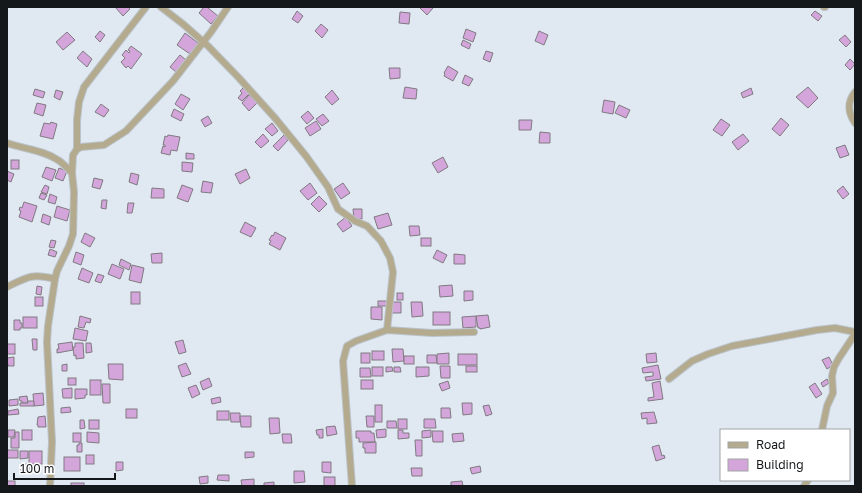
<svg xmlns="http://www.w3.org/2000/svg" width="862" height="493" font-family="'Golos Text',sans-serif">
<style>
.building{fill:#d3a5db;stroke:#807a81}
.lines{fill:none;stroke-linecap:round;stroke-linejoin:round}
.minor-casing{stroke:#bbc3ca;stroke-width:8}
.minor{stroke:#b4aa8e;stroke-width:6}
</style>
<rect width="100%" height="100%" fill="#e0e9f1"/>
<!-- building -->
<g class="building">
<polygon points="115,7 128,7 130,9 123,16"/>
<polygon points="204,7 207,7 218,16 211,24 199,13"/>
<polygon points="422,7 432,7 433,8 427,15 420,8"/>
<polygon points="297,11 303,16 298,23 292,19"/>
<polygon points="815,11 822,16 818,21 811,15"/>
<polygon points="400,12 410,13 409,24 399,23"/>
<polygon points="321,24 328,30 322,38 315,31"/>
<polygon points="466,29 476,33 473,42 463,38"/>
<polygon points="100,31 105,35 100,42 95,37"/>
<polygon points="539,31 548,35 544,45 535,41"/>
<polygon points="67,32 75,40 63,50 56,42"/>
<polygon points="185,33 198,43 190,54 177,45"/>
<polygon points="845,35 851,42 846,47 839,40"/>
<polygon points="463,40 471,44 469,49 461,45"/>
<polygon points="131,46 142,54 131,69 128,66 126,68 121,62 125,58 122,55 126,50 129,53 130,51 128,50"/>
<polygon points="83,51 92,59 87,67 77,58"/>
<polygon points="486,51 493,53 490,62 483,59"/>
<polygon points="180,55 186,60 176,72 170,67"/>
<polygon points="850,59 855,64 850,70 845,65"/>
<polygon points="448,66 458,72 453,81 444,76 445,74 444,73"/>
<polygon points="389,68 400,68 400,78 390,79"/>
<polygon points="465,75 473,79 469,86 462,83"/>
<polygon points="405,87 417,89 416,99 403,98"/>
<polygon points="808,87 818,98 808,108 796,97"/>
<polygon points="243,88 249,94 242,101 238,98 242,93 240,91"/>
<polygon points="751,88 753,94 743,98 741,93"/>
<polygon points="35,89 45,92 43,98 33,95"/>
<polygon points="56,90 63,92 60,100 54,97"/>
<polygon points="332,90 339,99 332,105 325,97"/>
<polygon points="181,94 190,99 183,110 175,104"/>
<polygon points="249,95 257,103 249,111 242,103"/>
<polygon points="604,100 615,102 613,114 602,112"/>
<polygon points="37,103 46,105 43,116 34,113"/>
<polygon points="101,104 109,110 104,117 95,112"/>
<polygon points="619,105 630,110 626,118 615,113"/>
<polygon points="174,109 184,114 181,121 171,116"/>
<polygon points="308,111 314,118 307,124 301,117"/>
<polygon points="323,114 329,121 322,126 316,119"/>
<polygon points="208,116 212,123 205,127 201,120"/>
<polygon points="781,118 789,125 780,136 772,129"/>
<polygon points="721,119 730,125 722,136 713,130"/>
<polygon points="519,120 532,120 531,130 519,130"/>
<polygon points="316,121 321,129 310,136 305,128"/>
<polygon points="51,122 57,124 53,139 40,136 44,123 50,124"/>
<polygon points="272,123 278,131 272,136 265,129"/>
<polygon points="540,132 550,133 550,143 539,143"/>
<polygon points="263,134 269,141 261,148 255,142"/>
<polygon points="743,134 749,141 738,150 732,142"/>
<polygon points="168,135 180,137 177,151 171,150 170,155 161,153 163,146 165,147 165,145 163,145 165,136 167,137"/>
<polygon points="284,135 288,140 278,151 273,146"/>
<polygon points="845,145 849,155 840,158 836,148"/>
<polygon points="186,153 194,154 194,159 186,159"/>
<polygon points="443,157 448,167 438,173 432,163"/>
<rect x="11" y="160" width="8" height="9"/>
<polygon points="182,162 193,163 192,172 182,171"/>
<polygon points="46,167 56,170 52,181 42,177"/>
<polygon points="59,168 67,171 63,181 55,178"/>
<polygon points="246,169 250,178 240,184 235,174"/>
<polygon points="7,171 14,174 11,182 7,180"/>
<polygon points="131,173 139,175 137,185 129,182"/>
<polygon points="94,178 103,180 100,189 92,187"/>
<polygon points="203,181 213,183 211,193 201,192"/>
<polygon points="310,183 317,193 308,200 300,191"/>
<polygon points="343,183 350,193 341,199 334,189"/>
<polygon points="45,185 49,187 47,194 41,192"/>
<polygon points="182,185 193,189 188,202 177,198"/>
<polygon points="843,186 849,194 843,199 837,191"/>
<polygon points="152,188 164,189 164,198 151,198"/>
<polygon points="41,193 47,195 44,200 39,198"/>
<polygon points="50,194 57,197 55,204 48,202"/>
<polygon points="319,196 327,204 319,212 311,204"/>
<polygon points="102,200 107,200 106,209 101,208"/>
<polygon points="24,202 37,206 32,222 19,217 21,211 19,210 20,207 22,208"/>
<polygon points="128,203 134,203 132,213 127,213"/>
<polygon points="57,206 70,210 67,221 54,217"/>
<polygon points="353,209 362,209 362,219 354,219"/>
<polygon points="388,213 392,225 378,229 374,217"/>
<polygon points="43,214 51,217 49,225 41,222"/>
<polygon points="346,217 352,226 343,232 337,224"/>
<polygon points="245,222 256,228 251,237 240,232"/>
<polygon points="409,226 419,226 420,235 410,236"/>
<polygon points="275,232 286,238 280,250 269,244 271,241 269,240 272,235 273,236"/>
<polygon points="85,233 95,238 90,247 81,242"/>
<rect x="421" y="238" width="10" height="8"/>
<polygon points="51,240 56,241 54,248 49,247"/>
<polygon points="50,249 57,252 55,257 48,255"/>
<polygon points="437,250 447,255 443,263 433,258"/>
<polygon points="76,252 84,255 81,265 73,262"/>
<polygon points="162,253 162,263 152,263 151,254"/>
<polygon points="454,254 465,255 465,264 454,264"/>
<polygon points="121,259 131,264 129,270 119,265"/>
<polygon points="112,264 124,269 120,279 108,274"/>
<polygon points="132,265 144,268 141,283 129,280"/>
<polygon points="82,268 93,273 89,283 78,279"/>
<polygon points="98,274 104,276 101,283 95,281"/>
<polygon points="452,285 453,296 440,297 439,286"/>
<polygon points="37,286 42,287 41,295 36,294"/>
<polygon points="464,291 473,291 473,300 464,301"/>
<rect x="131" y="292" width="9" height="12"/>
<rect x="397" y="293" width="6" height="7"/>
<rect x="35" y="297" width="8" height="9"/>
<rect x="378" y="301" width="10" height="5"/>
<polygon points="390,302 401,302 401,313 391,313"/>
<polygon points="411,302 422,302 423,316 412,317"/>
<polygon points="371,307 382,307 382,320 371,319"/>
<rect x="433" y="312" width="17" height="13"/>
<polygon points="488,315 490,327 480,329 480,328 478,328 476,316"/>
<polygon points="80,316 91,319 90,323 86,322 84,328 78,327"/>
<polygon points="476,316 476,327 463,328 462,317"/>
<rect x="23" y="317" width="14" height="11"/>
<polygon points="14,320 20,320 20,323 22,323 22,328 20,328 20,330 14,330"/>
<polygon points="75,328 88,331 86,341 73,339"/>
<polygon points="32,339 37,339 37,350 33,350"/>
<polygon points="183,340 186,352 179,354 175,342"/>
<polygon points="72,342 73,350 57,353 57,349 59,349 58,344"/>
<polygon points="75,343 83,343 84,358 76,359 76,355 74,356 73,347 75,347"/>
<polygon points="86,343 91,343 92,352 86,353"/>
<rect x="7" y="344" width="8" height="10"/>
<polygon points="392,349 403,349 404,361 393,362"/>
<rect x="372" y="351" width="12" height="9"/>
<rect x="361" y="353" width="9" height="10"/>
<polygon points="449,353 449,364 437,364 437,354"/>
<polygon points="656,353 657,362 647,363 646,354"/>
<rect x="458" y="354" width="19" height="11"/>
<polygon points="427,355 436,355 437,363 427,363"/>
<rect x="404" y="356" width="10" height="8"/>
<polygon points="14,357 14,366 8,366 7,358"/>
<polygon points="829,357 833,365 827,369 822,360"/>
<polygon points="186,363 191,374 182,377 178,366"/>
<polygon points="67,364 67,371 62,371 62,365"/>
<polygon points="108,364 123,364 123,380 109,379"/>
<polygon points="658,365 661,379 646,381 645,377 653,376 653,372 643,373 642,368"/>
<polygon points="440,366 450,366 450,378 441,378"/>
<rect x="466" y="366" width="11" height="6"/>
<rect x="372" y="367" width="11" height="9"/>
<polygon points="386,367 392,367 393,371 386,372"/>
<polygon points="394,367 400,367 401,372 394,372"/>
<polygon points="416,367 429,367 429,376 416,377"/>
<polygon points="360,368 370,368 371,377 360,377"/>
<rect x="68" y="378" width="8" height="7"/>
<polygon points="209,378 212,386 203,390 200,382"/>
<polygon points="827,379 829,383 823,387 821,383"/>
<rect x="90" y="380" width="11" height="15"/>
<rect x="361" y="380" width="12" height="9"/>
<polygon points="448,381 450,388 442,391 439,384"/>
<polygon points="660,381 663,399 648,401 648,398 654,397 652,383"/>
<polygon points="815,383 822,394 816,398 809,387"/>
<polygon points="102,384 110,384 110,403 103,403"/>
<polygon points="196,385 200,394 192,398 188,388"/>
<polygon points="72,388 72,398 63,398 62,389"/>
<polygon points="75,389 87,389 87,395 85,395 85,398 75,399"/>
<polygon points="43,393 44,405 34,406 33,394"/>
<polygon points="27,396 28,403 22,403 22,401 20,401 19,397"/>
<polygon points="220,397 221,402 212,404 211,399"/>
<polygon points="18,399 18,405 9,406 9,400"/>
<polygon points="28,401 34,401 34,406 20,406 20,403 28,403"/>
<polygon points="462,403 472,403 472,414 463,415"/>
<rect x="375" y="405" width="7" height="17"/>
<polygon points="489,405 492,414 486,416 483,406"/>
<polygon points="70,407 71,412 61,413 61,408"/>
<polygon points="441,408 450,408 451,418 441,418"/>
<polygon points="18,409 19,414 8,415 8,411"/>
<rect x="126" y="409" width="11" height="9"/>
<rect x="217" y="411" width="12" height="9"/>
<polygon points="654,412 657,423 647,424 647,418 642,419 641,413"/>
<polygon points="230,413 240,413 240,422 231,422"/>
<polygon points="45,416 46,427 38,427 38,425 37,425 38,417"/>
<polygon points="240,416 251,416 251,427 241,427"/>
<polygon points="366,416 374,416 374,427 367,427"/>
<polygon points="269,418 279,418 280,433 270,434"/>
<rect x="398" y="419" width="9" height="10"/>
<polygon points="424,419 435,419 436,428 424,428"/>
<polygon points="80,420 84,420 85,428 80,429"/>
<rect x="89" y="420" width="10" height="9"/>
<polygon points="387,421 396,421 397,428 387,428"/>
<polygon points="335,426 337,434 327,436 326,427"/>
<polygon points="323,429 323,438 319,438 319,435 317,435 316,430"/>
<polygon points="386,429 386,437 377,438 376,430"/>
<polygon points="8,430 15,430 14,437 8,437"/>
<rect x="22" y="430" width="10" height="10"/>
<polygon points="398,430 403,430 403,433 409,433 409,438 398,439"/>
<polygon points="431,430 431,437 422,438 422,431"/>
<polygon points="356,431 371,431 371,433 374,433 375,442 359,442 359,438 356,438"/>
<polygon points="432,431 443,431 443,442 433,442"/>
<polygon points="15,432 19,432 19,448 11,448 11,438 15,438"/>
<polygon points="87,432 99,433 99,443 87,442"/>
<rect x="73" y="433" width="8" height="9"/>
<polygon points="463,433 464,441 453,442 452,434"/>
<polygon points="282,434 291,434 292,443 283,443"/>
<polygon points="415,440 422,440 422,456 416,456"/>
<polygon points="376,442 376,453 365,453 365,448 363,448 363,443"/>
<polygon points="79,443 82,443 82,452 77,452 77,445 79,445"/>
<polygon points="659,445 662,456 664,455 665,458 656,461 652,447"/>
<rect x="7" y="450" width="11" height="8"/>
<polygon points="20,451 28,451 28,458 20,459"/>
<rect x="29" y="451" width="13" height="13"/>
<polygon points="245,452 254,452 254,457 245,458"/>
<rect x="86" y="455" width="8" height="9"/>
<rect x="64" y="457" width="16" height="14"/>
<polygon points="116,462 123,462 123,470 116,471"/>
<polygon points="322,462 331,462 331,473 322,472"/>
<rect x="21" y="464" width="8" height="8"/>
<polygon points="480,466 481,472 472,474 470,468"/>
<polygon points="411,468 422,468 422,476 412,476"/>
<polygon points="294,471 304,471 305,482 294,483"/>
<polygon points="218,475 229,475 229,481 217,480"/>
<polygon points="208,476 208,483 200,484 199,477"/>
<rect x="324" y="477" width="11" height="9"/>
<polygon points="254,479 254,486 242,486 241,480"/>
<rect x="7" y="481" width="8" height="5"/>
<polygon points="462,481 463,486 451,486 451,482"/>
<polygon points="274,482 274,486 264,486 264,483"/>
<rect x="71" y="483" width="13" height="3"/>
</g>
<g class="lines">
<defs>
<g id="minor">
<polyline points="161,7 183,24 208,46 239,78 275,118 306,156 328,187 338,209 355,221 367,226 381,241 390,258 393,272 387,330"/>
<polyline points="824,7 825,7"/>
<path d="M 855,92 C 847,102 848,113 855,123"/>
<path d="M 7,143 C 24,149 43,150 58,160 C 63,163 67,168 72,173"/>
<polyline points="77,149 77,120 79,102 84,87 146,7"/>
<path d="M 7,287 C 27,277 32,273 55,279"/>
<polyline points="669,379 692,361 708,354 732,346 817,330 835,328 855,332"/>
<polyline points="822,430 827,406 833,393 832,376 834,367 839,358 855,334"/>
<polyline points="50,486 52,442 47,342 48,326 55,279 57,271 69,246 73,234 74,192 72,173 73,155 77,149 81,147 104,145 126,131 173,81 211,32 228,7"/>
<polyline points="352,486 343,361 347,346 356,341 387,330 432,333 474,332"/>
<polyline points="804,486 808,480"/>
</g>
</defs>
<!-- minor casing -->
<use href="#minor" class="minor-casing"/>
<!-- minor -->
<use href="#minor" class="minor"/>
</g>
<!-- border -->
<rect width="862" height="493" fill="none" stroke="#15181b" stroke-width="16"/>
<!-- legend -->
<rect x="720" y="429" width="130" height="52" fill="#ffffff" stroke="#a1a3a4"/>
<rect x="728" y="442" width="20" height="6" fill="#b4aa8e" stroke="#a1a3a4"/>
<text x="756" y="449" font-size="12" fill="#15181b">Road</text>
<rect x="728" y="459" width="20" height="12" fill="#d3a5db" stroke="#a1a3a4"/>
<text x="756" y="469" font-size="12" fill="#15181b">Building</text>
<!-- scale -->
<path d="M14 473v6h101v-6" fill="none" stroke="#15181b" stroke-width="2"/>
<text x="20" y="473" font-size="12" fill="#15181b" stroke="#ffffff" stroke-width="3" paint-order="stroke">100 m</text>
</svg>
